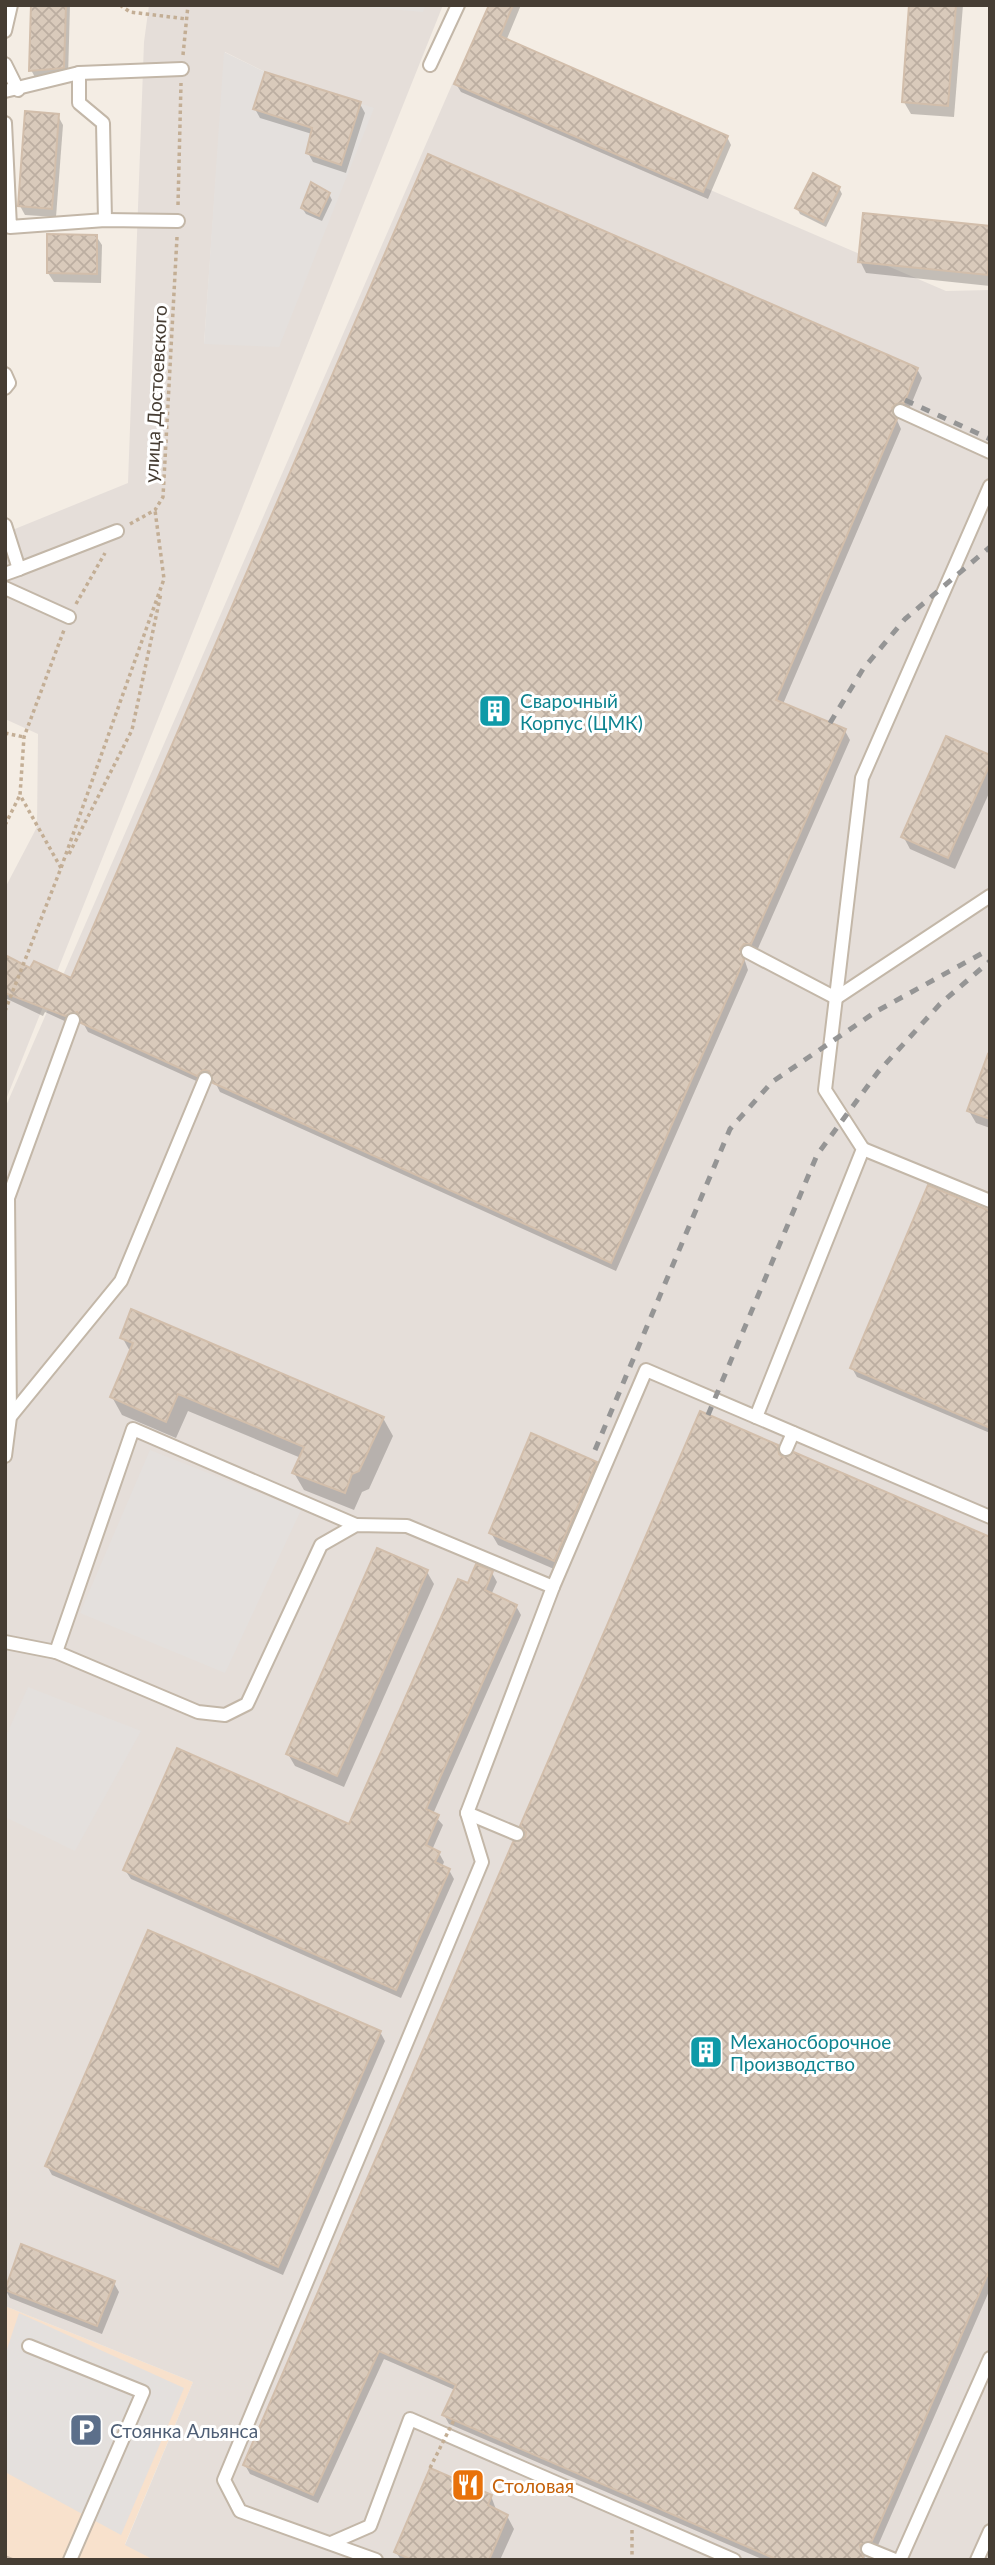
<svg xmlns="http://www.w3.org/2000/svg" width="995" height="2565" font-family="Lato,sans-serif">
<style>
.commercial{fill:#f8e1cc}
.industrial{fill:#e5ded9;fill-rule:evenodd}
.parking{fill:#e4e0dd}
.shadow{fill:#0003}
.building{fill:url(#building-cross-hatch);stroke:#d2beab;stroke-width:2}
.lines{fill:none;stroke-linecap:round;stroke-linejoin:round}
.lane-casing{stroke:#c3b7a8;stroke-width:16}
.path{stroke:#c3ae95;stroke-width:3.5;stroke-dasharray:3.5 3.5;stroke-linecap:butt}
.lane{stroke:#fff;stroke-width:12}
.rail{stroke:#959595;stroke-width:5;stroke-dasharray:9 9;stroke-linecap:butt}
.path-bridge{stroke:#c3ae95;stroke-width:3.5;stroke-dasharray:3.5 3.5;stroke-linecap:butt}
.labels{text-anchor:middle;dominant-baseline:central;stroke-width:6;stroke-linejoin:round;paint-order:stroke}
.street-label{font-size:19px;fill:#463d33;stroke:#fff}
.culture-label{font-size:19px;fill:#0d838f;stroke:#fff;text-anchor:start}
.service-label{font-size:19px;fill:#4e5e75;stroke:#fff;text-anchor:start}
.food-label{font-size:19px;fill:#c56008;stroke:#fff;text-anchor:start}
</style>
<defs>
<pattern id="building-cross-hatch" width="8" height="8" patternUnits="userSpaceOnUse" patternTransform="scale(1.75)"><rect width="8" height="8" fill="#d9cabb"/><path d="M0 0l8 8M0 8l8-8" fill="none" stroke="#bcaea1"/></pattern>
</defs>
<rect width="100%" height="100%" fill="#f4ede4"/>
<!-- commercial -->
<polygon class="commercial" points="5,2306 193,2382 125,2544 154,2560 5,2560"/>
<!-- industrial -->
<g class="industrial">
<path d="M 149,5 L 443,5 L 5,1102 L 5,888 L 37,827 L 38,734 L 5,719 L 5,533 L 128,483 L 144,42 ZM 225,52 L 265,72 L 361,102 L 204,344 Z"/>
<polygon points="454,80 946,291 990,290 990,2560 154,2560 125,2545 193,2382 5,2306 5,1108"/>
</g>
<!-- parking -->
<g class="parking">
<polygon points="345,5 426,5 423,12"/>
<polygon points="224,52 265,72 374,108 279,347 204,344"/>
<polygon points="150,1450 301,1510 225,1673 80,1613"/>
<polygon points="28,1687 141,1731 75,1851 5,1817 5,1738"/>
<polygon points="19,2313 184,2388 121,2535 5,2472 5,2355"/>
</g>
<!-- shadow -->
<g class="shadow">
<polygon points="33,5 70,5 68,77 36,79 31,70"/>
<polygon points="491,5 521,5 506,41 727,137 731,145 708,199 461,92 456,84"/>
<polygon points="911,5 963,5 954,117 911,114 904,102"/>
<polygon points="360,104 365,113 346,173 313,162 308,153 312,134 260,118 255,109"/>
<polygon points="58,116 63,125 56,217 25,215 20,206"/>
<polygon points="839,188 842,194 826,227 800,214 797,208"/>
<polygon points="329,194 332,200 322,221 306,214 302,208"/>
<polygon points="990,228 990,286 866,273 860,261"/>
<polygon points="96,236 102,245 101,283 54,282 48,273"/>
<polygon points="917,369 922,378 908,412 901,412 896,418 901,429 783,704 845,731 850,740 756,953 749,953 744,958 748,970 616,1271 220,1092 214,1080 203,1084 88,1032 82,1021 71,1024 45,1012 43,1016 5,998 5,957 31,971 71,980"/>
<polygon points="990,757 990,791 955,869 910,849 903,836"/>
<polygon points="990,1055 990,1128 976,1123 969,1111"/>
<polygon points="990,1213 990,1433 857,1377 852,1368"/>
<polygon points="122,1337 383,1418 393,1436 369,1489 362,1492 354,1510 304,1490 294,1473 301,1458 188,1411 176,1438 122,1415 112,1397 131,1353"/>
<polygon points="777,1447 783,1459 990,1539 990,2289 876,2550 865,2554 864,2560 764,2560 449,2424 444,2415 455,2390 384,2359 318,2503 250,2474 245,2465 526,1839 522,1826"/>
<polygon points="596,1463 603,1475 561,1572 498,1545 491,1533"/>
<polygon points="427,1572 434,1584 344,1787 295,1766 288,1754"/>
<polygon points="492,1573 497,1582 491,1595 516,1606 521,1615 433,1814 443,1825 432,1850 439,1853 444,1862 442,1867 449,1870 454,1879 401,1998 131,1879 125,1870 350,1826 469,1585"/>
<polygon points="380,2032 385,2041 283,2275 52,2175 47,2166"/>
<polygon points="22,2246 114,2283 119,2292 102,2334 10,2298 5,2289"/>
<polygon points="491,2496 497,2512 507,2516 514,2529 500,2560 401,2560 396,2552"/>
<polygon points="5,2555 18,2560 5,2560"/>
</g>
<!-- building -->
<g class="building">
<polygon points="31,5 66,5 64,68 29,71"/>
<polygon points="489,5 513,5 500,36 728,136 703,192 454,84"/>
<polygon points="909,5 956,5 948,106 902,102"/>
<polygon points="265,72 361,102 341,165 306,153 312,128 253,109"/>
<polygon points="25,111 59,114 52,209 18,206"/>
<polygon points="428,154 918,368 904,403 896,404 892,408 897,419 776,700 846,729 751,944 744,944 740,949 744,960 611,1263 213,1083 209,1071 203,1070 197,1076 81,1023 77,1012 65,1016 5,993 5,955 30,968 34,961 71,978"/>
<polygon points="813,173 840,187 823,222 795,208"/>
<polygon points="311,182 330,193 319,216 301,208"/>
<polygon points="863,213 990,226 988,275 858,262"/>
<polygon points="47,234 97,235 97,274 47,273"/>
<polygon points="946,736 990,755 990,764 948,858 901,837"/>
<polygon points="988,1054 990,1055 990,1119 967,1111"/>
<polygon points="928,1185 990,1211 990,1428 850,1368"/>
<polygon points="131,1309 384,1417 359,1471 352,1474 345,1493 292,1473 304,1447 178,1394 166,1422 110,1397 133,1343 120,1338"/>
<polygon points="700,1411 778,1445 779,1454 783,1457 794,1452 990,1537 990,2269 872,2541 860,2545 864,2560 778,2560 442,2415 456,2385 379,2351 313,2495 243,2465 513,1842 525,1838 526,1832 520,1826"/>
<polygon points="531,1433 597,1462 554,1561 489,1533"/>
<polygon points="377,1548 428,1570 337,1776 286,1754"/>
<polygon points="476,1564 493,1571 485,1590 517,1605 426,1809 439,1815 426,1845 440,1852 435,1862 450,1869 396,1990 123,1870 177,1748 349,1824 458,1579 468,1583"/>
<polygon points="148,1930 381,2031 278,2267 45,2166"/>
<polygon points="21,2244 115,2281 97,2326 5,2290"/>
<polygon points="430,2468 492,2495 488,2505 508,2515 489,2560 412,2560 394,2552"/>
</g>
<g class="lines">
<defs>
<g id="lane">
<polyline points="5,31 11,5"/>
<polyline points="5,64 18,90"/>
<polyline points="430,65 458,5"/>
<polyline points="79,73 79,103 103,123 105,220"/>
<polyline points="5,91 79,73 182,69"/>
<polyline points="5,123 10,227 105,220 178,221"/>
<polyline points="5,374 9,383 5,388"/>
<polyline points="900,411 990,452"/>
<polyline points="5,525 19,569 117,531"/>
<polyline points="5,574 19,569"/>
<polyline points="5,588 69,617"/>
<polyline points="748,952 836,998 990,896"/>
<polyline points="863,1149 990,1201"/>
<polyline points="10,1417 8,1198 73,1020"/>
<polyline points="756,1417 863,1149 825,1090 862,778 990,486"/>
<polyline points="786,1449 793,1433"/>
<polyline points="5,1456 10,1417 121,1281 205,1079"/>
<polyline points="5,1642 56,1652 198,1712 225,1715 247,1704 321,1545 356,1525 407,1526 553,1587"/>
<polyline points="56,1652 133,1429 356,1525"/>
<polyline points="467,1813 517,1834"/>
<polyline points="29,2346 143,2392 70,2560"/>
<polyline points="331,2543 370,2526 410,2419 734,2560"/>
<polyline points="868,2549 895,2560"/>
<polyline points="376,2560 240,2511 224,2480 482,1862 467,1813 553,1587 646,1370 990,1517"/>
<polyline points="900,2560 990,2358"/>
<polyline points="977,2560 990,2531"/>
</g>
</defs>
<!-- lane casing -->
<use href="#lane" class="lane-casing"/>
<!-- path -->
<g class="path">
<polyline points="120,5 130,12 187,19"/>
<polyline points="183,55 188,5"/>
<polyline points="178,205 181,83"/>
<polyline points="130,524 155,510 163,497 177,237"/>
<polyline points="76,604 105,553"/>
<polyline points="5,733 24,737"/>
<polyline points="5,825 20,795"/>
<polyline points="69,854 132,730 161,593"/>
<polyline points="61,868 20,795 24,737 64,630"/>
<polyline points="5,1011 61,868 164,579 155,510"/>
<polyline points="632,2530 632,2560"/>
</g>
<!-- lane -->
<use href="#lane" class="lane"/>
<!-- rail -->
<g class="rail">
<polyline points="905,400 990,439"/>
<polyline points="830,723 863,669 905,619 990,547"/>
<polyline points="708,1415 817,1155 878,1072 940,1004 990,961"/>
<polyline points="595,1450 730,1129 772,1082 877,1011 990,949"/>
</g>
<!-- path-bridge -->
<polyline class="path-bridge" points="430,2468 454,2420"/>
</g>
<!-- icons -->
<defs>
<symbol id="building-square" viewBox="-11 -11 22 22"><rect x="-9" y="-9" width="18" height="18" rx="4" fill="#0f9aa8" stroke="#fff"/><path d="M-4-6H4V6H1V3H-1V6H-4ZM-2.5-4.3h1.7v1.8h-1.7ZM.8-4.3h1.7v1.8H.8ZM-2.5-1h1.7V.8h-1.7ZM.8-1h1.7V.8H.8Z" fill="#fff"/></symbol>
<symbol id="parking-square" viewBox="-11 -11 22 22"><rect x="-9" y="-9" width="18" height="18" rx="4" fill="#5c6f8a" stroke="#fff"/><path d="M-3.5-5.5H1a3.5 3.5 0 0 1 0 7H-1V5.5H-3.5ZM-1-3.4V-.6H.8a1.4 1.4 0 0 0 0-2.8Z" fill="#fff"/></symbol>
<symbol id="restaurant-square" viewBox="-11 -11 22 22"><rect x="-9" y="-9" width="18" height="18" rx="4" fill="#e8710a" stroke="#fff"/><path d="M-5-6h1v4h1v-4h1v4h1v-4h1v5L-1.5 .5V6h-2V.5L-5-1ZM5-6V6H3V1.5H1.5Q1.5-4 5-6Z" fill="#fff"/></symbol>
</defs>
<g fill-rule="evenodd">
<use href="#building-square" x="476" y="692" width="38" height="38"/>
<use href="#building-square" x="687" y="2033" width="38" height="38"/>
<use href="#parking-square" x="67" y="2411" width="38" height="38"/>
<use href="#restaurant-square" x="449" y="2466" width="38" height="38"/>
</g>
<g class="labels">
<!-- street labels -->
<g class="street-label">
<text transform="translate(155 394) rotate(-87)">улица Достоевского</text>
</g>
<!-- culture labels -->
<g class="culture-label">
<text x="520" y="700">Сварочный<tspan x="520" dy="22">Корпус (ЦМК)</tspan></text>
<text x="730" y="2041">Механосборочное<tspan x="730" dy="22">Производство</tspan></text>
</g>
<!-- service labels -->
<g class="service-label">
<text x="110" y="2430">Стоянка Альянса</text>
</g>
<!-- food labels -->
<g class="food-label">
<text x="492" y="2485">Столовая</text>
</g>
</g>
<!-- border -->
<rect width="995" height="2565" fill="none" stroke="#463d33" stroke-width="14"/>
</svg>
